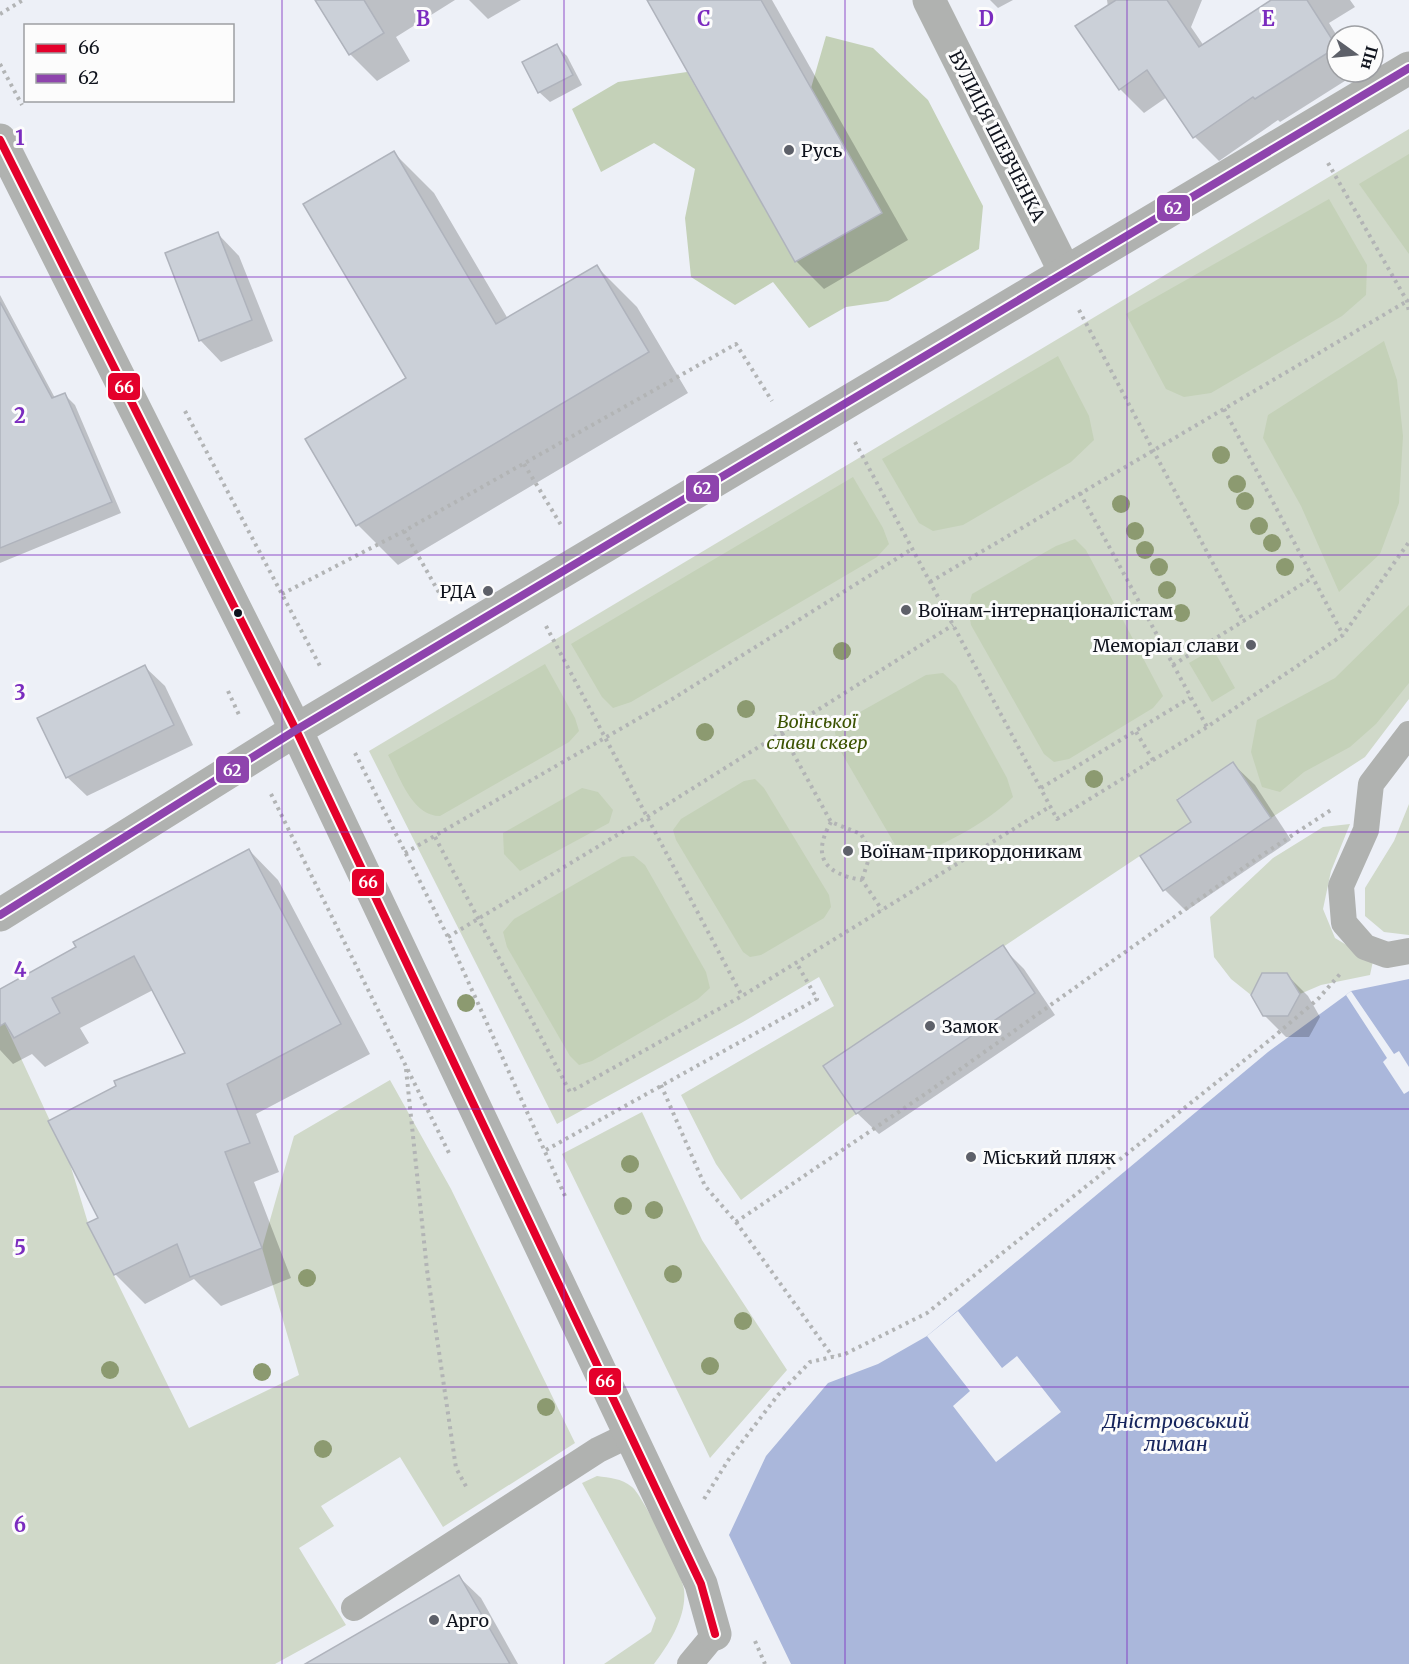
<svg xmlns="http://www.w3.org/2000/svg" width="1409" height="1664" font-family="Merriweather,serif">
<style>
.green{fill:#d0d9c9}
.forest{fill:#c4d1b8}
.water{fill:#aab7db}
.pier{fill:#edf0f7}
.shadow{fill:#0003}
.building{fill:#cbd0d8;stroke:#afb3bc;stroke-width:1.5}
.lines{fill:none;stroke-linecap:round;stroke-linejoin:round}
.path{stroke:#b2b4b5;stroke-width:4;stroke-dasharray:3 4.5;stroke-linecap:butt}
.lane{stroke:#b0b2b0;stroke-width:26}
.street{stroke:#b0b2b0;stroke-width:33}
.bus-1-casing{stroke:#fcfcfc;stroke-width:12}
.bus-2-casing{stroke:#fcfcfc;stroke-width:12}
.bus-1{stroke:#e4002b;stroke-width:8}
.bus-2{stroke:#8e44ad;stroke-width:8}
.tree{fill:#8c9a70}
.grid{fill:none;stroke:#7b2cbf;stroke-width:1.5;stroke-opacity:0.55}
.poi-dot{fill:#5d6069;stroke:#fcfcfc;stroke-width:2}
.bus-dot{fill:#0f131d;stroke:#fcfcfc;stroke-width:2}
.labels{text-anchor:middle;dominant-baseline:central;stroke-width:6;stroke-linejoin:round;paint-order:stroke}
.street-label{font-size:18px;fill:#0f131d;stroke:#fcfcfc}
.poi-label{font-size:18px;fill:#0f131d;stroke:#fcfcfc;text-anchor:start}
.park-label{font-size:18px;font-style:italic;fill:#3c5302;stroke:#fcfcfc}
.water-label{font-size:20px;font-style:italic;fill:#16245c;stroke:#fcfcfc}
.grid-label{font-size:20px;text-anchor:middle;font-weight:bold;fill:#7b2cbf;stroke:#fcfcfc;stroke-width:6;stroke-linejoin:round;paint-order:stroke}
.line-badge{stroke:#fcfcfc;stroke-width:2}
.badge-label{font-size:16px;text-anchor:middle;font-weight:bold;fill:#fff}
</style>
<rect width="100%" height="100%" fill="#edf0f7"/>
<!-- green -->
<g class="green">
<polygon points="1409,129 1409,699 1365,757 1271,818 1233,762 1177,799 1191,822 824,1066 856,1114 741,1200 716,1164 681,1095 834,1006 819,977 743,1022 557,1124 369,751"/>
<polygon points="1409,804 1409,935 1384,932 1365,916 1365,888 1394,841"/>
<polygon points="1350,824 1331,871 1323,909 1335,938 1373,961 1370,975 1321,985 1300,994 1262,973 1251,995 1231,979 1214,957 1210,917 1273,858 1323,827"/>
<polygon points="0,1013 70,1164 88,1223 189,1428 299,1375 262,1248 294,1136 390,1080 451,1189 575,1443 443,1527 400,1457 321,1506 334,1526 299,1548 346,1625 275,1664 0,1664"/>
<polygon points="642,1112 702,1240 787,1370 710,1458 562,1154"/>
<path d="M 597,1476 C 610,1478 621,1478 632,1487 C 642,1494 682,1575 684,1589 C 687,1616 670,1643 654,1664 L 604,1664 L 651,1632 L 656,1618 L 582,1483 Z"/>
</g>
<!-- forest -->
<g class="forest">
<polygon points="826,36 873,48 928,100 983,206 979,249 888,301 846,307 809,328 773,282 735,305 691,277 685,218 695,169 654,143 601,172 572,109 618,82 687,72 795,262 882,213 811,88"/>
<polygon points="1409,154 1409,254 1359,184"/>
<polygon points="1329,199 1367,265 1366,295 1342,316 1211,393 1184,397 1166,389 1126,314"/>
<polygon points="1384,341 1397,380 1403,436 1399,503 1380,554 1339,592 1301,506 1263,438 1268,415"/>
<polygon points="1058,356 1089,416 1094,440 1071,462 963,525 933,531 919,523 882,459"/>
<polygon points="853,477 883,528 889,544 877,557 631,702 613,708 602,697 571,644"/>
<polygon points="1075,539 1086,550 1163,696 1153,708 1069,759 1054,762 1044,754 971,625 968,608 972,594 1056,546"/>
<polygon points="1409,605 1409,683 1376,724 1350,747 1304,772 1280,792 1262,787 1251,752 1257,720 1335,678"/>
<polygon points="1213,649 1235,688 1212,702 1189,663"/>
<path d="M 545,664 L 575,718 L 579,731 L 569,742 L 440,816 C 412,816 400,777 388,755 Z"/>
<path d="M 943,673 L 956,685 L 1007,778 L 1013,797 C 984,825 942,846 904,860 L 837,745 L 835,732 L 844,721 L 926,675 Z"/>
<polygon points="755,779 764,788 829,895 831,907 824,918 761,955 750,957 743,952 676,840 673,830 681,819 744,781"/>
<polygon points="582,788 598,792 613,810 609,823 520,871 504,854 503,833"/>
<polygon points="634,856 645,865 706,972 710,988 698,999 592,1061 579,1065 570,1056 507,947 503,932 514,919 622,857"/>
</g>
<!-- water -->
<polygon class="water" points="1409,979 1409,1664 791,1664 729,1535 766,1456 828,1383 878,1364 927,1336 1268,1052 1346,995 1351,991"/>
<!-- pier -->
<g class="pier">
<polygon points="1351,991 1394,1054 1399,1051 1409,1067 1409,1091 1404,1094 1383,1062 1387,1058 1346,995"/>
<polygon points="958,1311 1002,1368 1017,1356 1061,1412 996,1462 953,1406 970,1391 927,1336"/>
</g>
<!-- shadow -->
<g class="shadow">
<polygon points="317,0 455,0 396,37 410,61 377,81 350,54"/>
<polygon points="469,0 521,0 488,19"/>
<polygon points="648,0 772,0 908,240 824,289 796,261"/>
<polygon points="990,0 1013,0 998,8"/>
<polygon points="1107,0 1202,0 1191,27 1204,46 1273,0 1350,0 1355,7 1329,23 1337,36 1337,72 1359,72 1280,122 1278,120 1219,161 1195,137 1167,97 1144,113 1120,89"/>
<polygon points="556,46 567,56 582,85 550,102 539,92"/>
<polygon points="394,153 434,193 508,319 597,267 637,307 688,393 398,565 358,525 408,378"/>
<polygon points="218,234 239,256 273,341 221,362 200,340"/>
<polygon points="0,295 55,398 64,394 75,405 121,513 0,563"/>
<polygon points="145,667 165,686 193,745 87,796 67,777"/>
<polygon points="1233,764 1255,785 1291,840 1186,911 1165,890 1193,822"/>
<polygon points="249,850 278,880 370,1054 256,1114 279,1172 254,1182 291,1278 221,1306 194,1279 145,1304 115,1274 100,1219 187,1054 153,990 80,1028 89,1043 45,1067 32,1054 13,1064 0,1050 0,990"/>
<polygon points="1002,947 1024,969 1055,1015 879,1134 857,1113"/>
<polygon points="1286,974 1308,996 1320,1017 1309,1037 1286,1037 1264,1015"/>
<polygon points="459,1577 481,1598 518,1664 308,1664"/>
</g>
<!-- building -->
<g class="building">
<polygon points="315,0 364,0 384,33 349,55"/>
<polygon points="647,0 761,0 882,213 795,262"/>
<polygon points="1116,0 1167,0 1199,47 1271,0 1307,0 1337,47 1255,99 1253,97 1193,138 1147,70 1119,90 1075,26"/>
<polygon points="557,44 573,75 538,93 522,62"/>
<polygon points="394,151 496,324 597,265 649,352 356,526 305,439 406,378 303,204"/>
<polygon points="218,232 252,320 199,341 165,253"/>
<polygon points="0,302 52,398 65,393 112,502 0,548"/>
<polygon points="145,665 174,725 66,778 37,718"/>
<polygon points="1233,762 1271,818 1163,891 1140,856 1191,822 1177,800"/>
<polygon points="249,849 341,1024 227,1084 250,1143 225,1152 262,1248 190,1277 177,1244 114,1275 87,1223 98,1218 48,1121 116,1086 114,1081 185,1053 134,956 52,998 60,1013 14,1038 5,1023 0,1026 0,989 76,947 73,942"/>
<polygon points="1003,945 1035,993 856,1114 823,1066"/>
<polygon points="1262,973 1287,973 1300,994 1288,1016 1263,1016 1251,995"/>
<polygon points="459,1575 510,1664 305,1664"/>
</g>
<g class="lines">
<!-- path -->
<g class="path">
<polyline points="0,14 23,0"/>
<polyline points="0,64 22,105"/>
<polyline points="1328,163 1407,301 1409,312"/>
<polyline points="1079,310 1244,622"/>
<polyline points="1224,409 1343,635"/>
<polyline points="185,411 320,666"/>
<polyline points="855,442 1057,819 1207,727 1343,635 1409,542"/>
<polyline points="524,464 561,525"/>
<polyline points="1080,493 1207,727"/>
<polyline points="404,531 441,596"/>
<polyline points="930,582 1409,300"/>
<polyline points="282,594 404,531 736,344 772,401"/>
<polyline points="546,626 742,996"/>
<polyline points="1173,665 1312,578"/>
<polyline points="228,691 240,717"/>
<polyline points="1136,732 1153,760"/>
<polyline points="782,733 831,822 861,834 871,852 862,880"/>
<polyline points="355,753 448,937 565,1196"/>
<polyline points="1041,788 1190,698"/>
<polyline points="271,794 450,1155"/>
<path d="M 831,822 C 811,857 825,874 862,880 L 882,910"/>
<polyline points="435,837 570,1092 742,996 1051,806"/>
<polyline points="405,853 674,698 912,549"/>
<polyline points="448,937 647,817 953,625"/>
<polyline points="406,1069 427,1270 456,1468 468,1490"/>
<polyline points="661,1085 705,1186 736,1222 931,1090 1256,859 1331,810"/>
<polyline points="546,1150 817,999 796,962"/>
<polyline points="736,1222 833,1357"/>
<polyline points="704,1499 729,1459 778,1395 810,1362 845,1354 927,1313 1271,1039 1318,999 1340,974"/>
<polyline points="755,1641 765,1664"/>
</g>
<!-- lane -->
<g class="lane">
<polyline points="1409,734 1371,784 1366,830 1341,886 1344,923 1365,947 1387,955 1409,951"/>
<polyline points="354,1608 598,1450 629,1435"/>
<polyline points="690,1664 715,1634"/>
</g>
<!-- street -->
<g class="street">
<polyline points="929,0 1065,272"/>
<polyline points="0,140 296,730 701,1584 715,1634"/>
<polyline points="0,915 296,730 1409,68"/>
</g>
<defs>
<polyline id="bus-1" points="0,140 296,730 701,1584 715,1634"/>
<polyline id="bus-2" points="0,915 296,730 1409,68"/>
</defs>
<!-- bus-1 casing -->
<use href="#bus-1" class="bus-1-casing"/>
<!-- bus-2 casing -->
<use href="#bus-2" class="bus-2-casing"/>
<!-- bus-1 -->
<use href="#bus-1" class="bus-1"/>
<!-- bus-2 -->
<use href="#bus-2" class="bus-2"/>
</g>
<!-- trees -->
<g class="tree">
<circle cx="1221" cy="455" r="9"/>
<circle cx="1237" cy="484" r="9"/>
<circle cx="1245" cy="501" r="9"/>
<circle cx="1121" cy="504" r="9"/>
<circle cx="1259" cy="526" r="9"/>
<circle cx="1135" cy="531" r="9"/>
<circle cx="1272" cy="543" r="9"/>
<circle cx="1145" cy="550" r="9"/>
<circle cx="1159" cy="567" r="9"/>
<circle cx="1285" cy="567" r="9"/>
<circle cx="1167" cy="590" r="9"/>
<circle cx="1181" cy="613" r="9"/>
<circle cx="842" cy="651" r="9"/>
<circle cx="746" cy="709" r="9"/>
<circle cx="705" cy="732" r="9"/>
<circle cx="1094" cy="779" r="9"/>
<circle cx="466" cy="1003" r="9"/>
<circle cx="630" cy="1164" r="9"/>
<circle cx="623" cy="1206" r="9"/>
<circle cx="654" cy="1210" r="9"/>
<circle cx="673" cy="1274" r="9"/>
<circle cx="307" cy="1278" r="9"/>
<circle cx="743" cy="1321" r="9"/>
<circle cx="710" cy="1366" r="9"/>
<circle cx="110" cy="1370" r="9"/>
<circle cx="262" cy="1372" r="9"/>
<circle cx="546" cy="1407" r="9"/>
<circle cx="323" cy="1449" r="9"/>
</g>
<!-- grid -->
<path class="grid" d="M 282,0 L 282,1664M 564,0 L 564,1664M 845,0 L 845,1664M 1127,0 L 1127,1664M 0,277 L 1409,277M 0,555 L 1409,555M 0,832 L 1409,832M 0,1109 L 1409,1109M 0,1387 L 1409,1387"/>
<!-- markers -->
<g class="poi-dot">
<circle cx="789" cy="150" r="6"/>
<circle cx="488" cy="591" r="6"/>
<circle cx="906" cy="610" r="6"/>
<circle cx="1251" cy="645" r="6"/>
<circle cx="848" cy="851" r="6"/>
<circle cx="930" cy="1026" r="6"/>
<circle cx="971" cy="1157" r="6"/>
<circle cx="434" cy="1620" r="6"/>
</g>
<circle class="bus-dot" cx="238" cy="613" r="5"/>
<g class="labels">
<!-- street labels -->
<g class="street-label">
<text transform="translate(997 136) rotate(63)">ВУЛИЦЯ ШЕВЧЕНКА</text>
</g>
<!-- poi labels -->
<g class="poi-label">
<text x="801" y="150">Русь</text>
<text x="476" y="591" text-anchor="end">РДА</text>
<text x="918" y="610">Воїнам-інтернаціоналістам</text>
<text x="1239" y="645" text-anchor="end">Меморіал слави</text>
<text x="860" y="851">Воїнам-прикордоникам</text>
<text x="942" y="1026">Замок</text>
<text x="983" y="1157">Міський пляж</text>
<text x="446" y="1620">Арго</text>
</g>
<!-- park labels -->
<g class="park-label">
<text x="817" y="721">Воїнської<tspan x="817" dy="21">слави сквер</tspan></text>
</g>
<!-- water labels -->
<g class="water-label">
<text x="1176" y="1420">Дністровський<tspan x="1176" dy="23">лиман</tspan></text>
</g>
</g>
<g class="grid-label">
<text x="423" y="26">B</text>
<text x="704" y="26">C</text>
<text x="986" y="26">D</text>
<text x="1268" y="26">E</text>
<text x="20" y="145">1</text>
<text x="20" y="423">2</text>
<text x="20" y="700">3</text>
<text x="20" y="977">4</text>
<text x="20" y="1255">5</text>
<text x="20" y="1532">6</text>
</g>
<g class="line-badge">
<rect x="1156" y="194" width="35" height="28" rx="6" fill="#8e44ad"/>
<rect x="107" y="372" width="34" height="29" rx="6" fill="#e4002b"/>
<rect x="685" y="474" width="35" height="29" rx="6" fill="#8e44ad"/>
<rect x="215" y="755" width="35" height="29" rx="6" fill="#8e44ad"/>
<rect x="351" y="868" width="34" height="29" rx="6" fill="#e4002b"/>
<rect x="588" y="1367" width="34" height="29" rx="6" fill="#e4002b"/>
</g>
<g class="badge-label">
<text x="1173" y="214">62</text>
<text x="124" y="393">66</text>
<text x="702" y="494">62</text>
<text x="232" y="776">62</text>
<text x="368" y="888">66</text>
<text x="605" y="1387">66</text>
</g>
<!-- legend -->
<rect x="24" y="24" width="210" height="78" fill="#fcfcfc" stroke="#9d9fa3" stroke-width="1.5"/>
<rect x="36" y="44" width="30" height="9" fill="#e4002b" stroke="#9d9fa3" stroke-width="1.5"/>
<text x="78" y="54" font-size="18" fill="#0f131d">66</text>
<rect x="36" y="74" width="30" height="9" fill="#8e44ad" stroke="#9d9fa3" stroke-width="1.5"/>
<text x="78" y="84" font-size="18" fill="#0f131d">62</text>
<!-- north arrow -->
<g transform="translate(1355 54) rotate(105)"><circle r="28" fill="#fcfcfc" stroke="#9d9fa3" stroke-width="1.5"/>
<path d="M0-4.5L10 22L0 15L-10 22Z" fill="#5d6069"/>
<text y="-9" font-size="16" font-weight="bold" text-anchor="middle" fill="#0f131d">Пн</text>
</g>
</svg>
